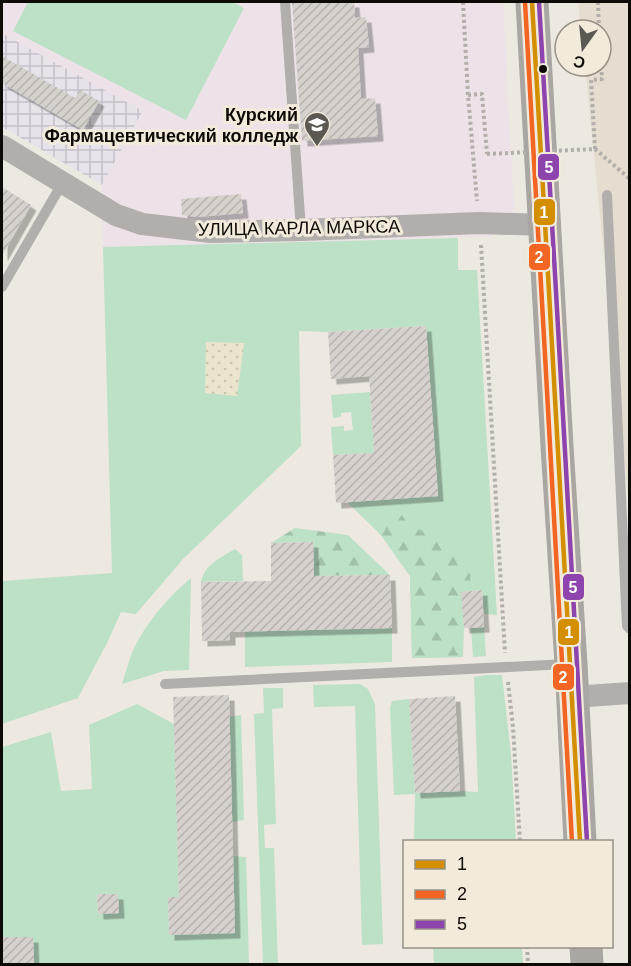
<svg xmlns="http://www.w3.org/2000/svg" width="631" height="966" font-family="Arial,sans-serif">
<style>
.built{fill:#e5ddcf}
.industrial{fill:url(#industrial-grid)}
.education{fill:#ece2e8}
.grass{fill:#bce1c6;fill-rule:evenodd}
.forest{fill:url(#forest-firs)}
.sand{fill:url(#sand-dots)}
.building{fill:url(#building-hatch);filter:url(#shadow)}
.lines{fill:none;stroke-linecap:round;stroke-linejoin:round}
.path{stroke:#b2afab;stroke-width:4;stroke-dasharray:3 3;stroke-linecap:butt}
.service{stroke:#b1aeab;stroke-width:10}
.minor{stroke:#b1aeab;stroke-width:22}
.primary{stroke:#aaa6a2;stroke-width:33}
.path-bridge{stroke:#b2afab;stroke-width:4;stroke-dasharray:3 3;stroke-linecap:butt}
.bus-1-casing{stroke:#f2ebdc;stroke-width:9}
.bus-2-casing{stroke:#f2ebdc;stroke-width:9}
.bus-3-casing{stroke:#f2ebdc;stroke-width:9}
.bus-1{stroke:#d48f01;stroke-width:4.5}
.bus-2{stroke:#f26522;stroke-width:4.5}
.bus-3{stroke:#8e44ad;stroke-width:4.5}
.bus-dot{fill:#0e0b07;stroke:#f2ebdc;stroke-width:2}
.labels{text-anchor:middle;dominant-baseline:central;stroke-width:6;stroke-linejoin:round;paint-order:stroke}
.poi-label{font-size:18px;font-weight:bold;fill:#0e0b07;stroke:#f2ebdc;text-anchor:end}
.street-label{font-size:18px;fill:#0e0b07;stroke:#f2ebdc}
.line-badge{stroke:#f2ebdc;stroke-width:2}
.badge-label{font-size:16px;text-anchor:middle;font-weight:bold;fill:#fff}
</style>
<defs>
<pattern id="industrial-grid" width="8" height="8" patternUnits="userSpaceOnUse" patternTransform="scale(1.5)"><rect width="8" height="8" fill="#e8e3eb"/><path d="M0 4h8M4 0v8" fill="none" stroke="#c6c1c8"/></pattern>
<pattern id="forest-firs" width="22" height="20" patternUnits="userSpaceOnUse" patternTransform="scale(1.5)"><rect width="22" height="20" fill="#bce1c6"/><path d="M5 1l3.5 6h-7zM16 11l3.5 6h-7z" fill="#a0c0a9"/></pattern>
<pattern id="sand-dots" width="8" height="8" patternUnits="userSpaceOnUse" patternTransform="scale(1.5)"><rect width="8" height="8" fill="#ece5cd"/><path d="M2 2h.1M6 6h.1" fill="none" stroke="#c9c3af" stroke-width="1.8" stroke-linecap="round"/></pattern>
<pattern id="building-hatch" width="6" height="6" patternUnits="userSpaceOnUse" patternTransform="scale(1.5)"><rect width="6" height="6" fill="#d6d1cc"/><path d="M-1 1l2-2M0 6l6-6M5 7l2-2" fill="none" stroke="#b6b2ae"/></pattern>
<filter id="shadow"><feDropShadow dx="5.5" dy="5.5" stdDeviation="0" flood-color="#0004"/></filter>
</defs>
<rect width="100%" height="100%" fill="#ede9e1"/>
<!-- built -->
<polygon class="built" points="578,2 629,2 629,506 585,66 601,66 601,30 581,30"/>
<!-- industrial -->
<polygon class="industrial" points="2,33 143,111 102,185 2,127"/>
<!-- education -->
<polygon class="education" points="2,2 503,2 514,209 490,237 103,247 102,185 143,111 2,33"/>
<!-- grass -->
<g class="grass">
<polygon points="28,2 232,2 244,8 186,120 13,31"/>
<polygon points="458,238 458,270 477,270 497,615 484,614 482,590 461,592 464,628 463,657 412,658 410,576 381,535 347,502 438,495 426,326 328,332 299,331 301,446 183,559 136,614 121,612 108,641 78,698 2,724 2,581 112,573 103,247"/>
<polygon points="370,392 374,453 333,455 331,427 344,426 344,431 353,430 351,412 341,413 341,417 333,418 331,395"/>
<path d="M 235,549 L 242,555 L 243,581 L 201,582 C 205,564 220,558 235,549 Z"/>
<path d="M 191,578 L 189,670 L 164,671 L 122,684 C 126,672 129,659 134,648 C 147,622 168,597 191,578 Z"/>
<polygon points="484,627 486,656 473,657 471,628"/>
<polygon points="392,628 392,662 245,667 245,631"/>
<polygon points="487,675 502,675 511,754 516,841 414,841 415,794 394,795 390,708 392,701 409,699 415,793 460,791 478,792 474,677"/>
<polygon points="360,684 368,689 375,704 383,944 362,945 355,706 314,707 313,685"/>
<polygon points="263,688 283,688 283,708 272,709 276,824 264,825 265,848 274,848 278,964 263,964 254,714 264,713"/>
<path d="M 137,704 L 174,724 L 179,897 L 168,897 L 169,934 L 233,856 L 246,857 L 249,964 L 34,964 L 33,937 L 2,937 L 2,747 L 51,732 L 61,791 L 92,789 L 89,725 ZM 97,894 L 118,894 L 118,913 L 98,914 Z"/>
<polygon points="241,715 244,820 232,822 229,717"/>
<polygon points="433,947 522,947 523,964 434,964"/>
</g>
<!-- forest -->
<g class="forest">
<polygon points="395,507 412,528 445,536 460,536 466,554 462,565 470,574 471,591 461,592 464,628 460,639 463,657 412,658 410,576 381,535 377,520 381,509"/>
<polygon points="295,528 348,535 390,575 314,576 313,542 271,543"/>
</g>
<!-- sand -->
<polygon class="sand" points="206,342 244,343 237,396 205,393"/>
<!-- building -->
<g class="building">
<polygon points="292,2 354,2 355,18 366,17 369,47 358,48 361,99 375,98 378,136 302,141"/>
<polygon points="2,56 75,98 80,90 99,101 83,130 2,83"/>
<polygon points="2,187 31,205 2,256"/>
<polygon points="241,194 243,213 198,217 182,215 181,199"/>
<polygon points="426,326 438,496 336,503 333,455 374,453 369,376 331,379 328,332"/>
<polygon points="313,542 314,576 390,575 392,628 230,632 230,640 202,641 201,582 271,581 271,543"/>
<polygon points="482,590 484,627 464,628 461,592"/>
<polygon points="229,695 235,933 169,935 168,897 179,897 173,697"/>
<polygon points="455,696 460,791 415,793 409,699"/>
<polygon points="97,894 118,894 119,913 98,914"/>
<polygon points="2,937 33,937 34,964 2,964"/>
</g>
<g class="lines">
<!-- path -->
<g class="path">
<polyline points="463,2 468,95 477,201"/>
<polyline points="598,2 599,30"/>
<polyline points="468,95 482,94 487,154"/>
<polyline points="595,149 591,80 602,79 601,63"/>
<polyline points="481,245 505,653"/>
<polyline points="508,682 513,727 520,842"/>
<polyline points="527,946 528,964"/>
</g>
<!-- service -->
<g class="service">
<polyline points="285,2 301,230"/>
<polyline points="607,195 627,626 630,629"/>
<polyline points="2,287 63,182"/>
<polyline points="165,684 568,664"/>
</g>
<!-- minor -->
<g class="minor">
<polyline points="2,146 116,215 142,224 211,232 301,230 479,223 546,225"/>
<polyline points="573,697 630,693"/>
</g>
<!-- primary -->
<g class="primary">
<polyline points="532,2 557,446 571,664 580,842"/>
<polyline points="586,946 587,964"/>
</g>
<!-- path-bridge -->
<polyline class="path-bridge" points="487,154 595,149 630,179"/>
<defs>
<path id="bus-1" d="M 532,2 C 548,282 566,562 580,842"/>
<path id="bus-2" d="M 525,2 C 540,282 558,562 572,842"/>
<path id="bus-3" d="M 539,2 C 555,282 573,561 587,842"/>
</defs>
<!-- bus-1 casing -->
<use href="#bus-1" class="bus-1-casing"/>
<!-- bus-2 casing -->
<use href="#bus-2" class="bus-2-casing"/>
<!-- bus-3 casing -->
<use href="#bus-3" class="bus-3-casing"/>
<!-- bus-1 -->
<use href="#bus-1" class="bus-1"/>
<!-- bus-2 -->
<use href="#bus-2" class="bus-2"/>
<!-- bus-3 -->
<use href="#bus-3" class="bus-3"/>
</g>
<!-- icons -->
<defs>
<symbol id="university-pin" viewBox="-11 -11 22 30"><path d="M0 17L-7.5 6A9.5 9.5 0 1 1 7.5 6Z" fill="#5c5953" stroke="#f2ebdc"/><path d="M0-5L7-2L0 1L-7-2ZM-4 1L0 2.5L4 1V4Q0 6-4 4Z" fill="#fff"/></symbol>
</defs>
<g fill-rule="evenodd">
<use href="#university-pin" x="302" y="110" width="30" height="40"/>
</g>
<!-- markers -->
<circle class="bus-dot" cx="543" cy="69" r="5"/>
<g class="labels">
<!-- poi labels -->
<g class="poi-label">
<text x="298" y="115">Курский<tspan x="298" dy="21">Фармацевтический колледж</tspan></text>
</g>
<!-- street labels -->
<g class="street-label">
<text transform="translate(299 228) rotate(-1)">УЛИЦА КАРЛА МАРКСА</text>
</g>
</g>
<g class="line-badge">
<rect x="537" y="153" width="23" height="28" rx="6" fill="#8e44ad"/>
<rect x="533" y="198" width="23" height="28" rx="6" fill="#d48f01"/>
<rect x="528" y="243" width="23" height="28" rx="6" fill="#f26522"/>
<rect x="562" y="573" width="23" height="28" rx="6" fill="#8e44ad"/>
<rect x="557" y="618" width="23" height="28" rx="6" fill="#d48f01"/>
<rect x="552" y="663" width="23" height="28" rx="6" fill="#f26522"/>
</g>
<g class="badge-label">
<text x="549" y="173">5</text>
<text x="544" y="218">1</text>
<text x="539" y="263">2</text>
<text x="573" y="593">5</text>
<text x="569" y="638">1</text>
<text x="563" y="683">2</text>
</g>
<!-- border -->
<rect width="631" height="966" fill="none" stroke="#0e0b07" stroke-width="6"/>
<!-- legend -->
<rect x="403" y="840" width="210" height="108" fill="#f2ebdc" stroke="#979187" stroke-width="1.5"/>
<rect x="415" y="860" width="30" height="9" fill="#d48f01" stroke="#979187" stroke-width="1.5"/>
<text x="457" y="870" font-size="18" fill="#0e0b07">1</text>
<rect x="415" y="890" width="30" height="9" fill="#f26522" stroke="#979187" stroke-width="1.5"/>
<text x="457" y="900" font-size="18" fill="#0e0b07">2</text>
<rect x="415" y="920" width="30" height="9" fill="#8e44ad" stroke="#979187" stroke-width="1.5"/>
<text x="457" y="930" font-size="18" fill="#0e0b07">5</text>
<!-- north arrow -->
<g transform="translate(583 48) rotate(195)"><circle r="28" fill="#f2ebdc" stroke="#979187" stroke-width="1.5"/>
<path d="M0-4.5L10 22L0 15L-10 22Z" fill="#5c5953"/>
<text y="-9" font-size="16" font-weight="bold" text-anchor="middle" fill="#0e0b07">С</text>
</g>
</svg>
